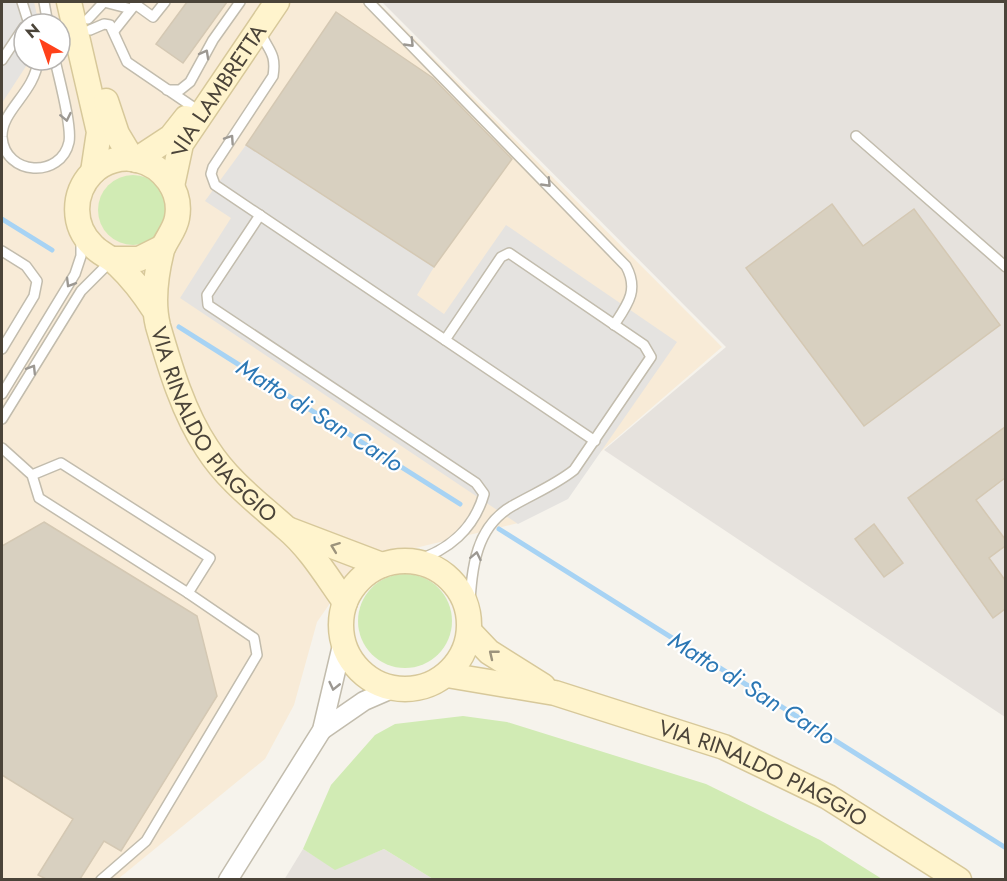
<svg xmlns="http://www.w3.org/2000/svg" width="1007" height="881" font-family="Jost,sans-serif">
<style>
.commercial{fill:#f8ebd7;fill-rule:evenodd}
.industrial{fill:#e6e2dd}
.green{fill:#d1ebb4}
.parking{fill:#e5e3e0}
.lines{fill:none;stroke-linecap:round;stroke-linejoin:round}
.stream{stroke:#a7d3f4;stroke-width:5}
.building{fill:#d8d0c0;stroke:#d4c8b3;stroke-width:1.5}
.lane-casing{stroke:#c2bcad;stroke-width:12}
.street-casing{stroke:#c2bcad;stroke-width:21}
.secondary-casing{stroke:#d7c89a;stroke-width:27}
.lane{stroke:#fff;stroke-width:9}
.street{stroke:#fff;stroke-width:18}
.secondary{stroke:#fff4cd;stroke-width:24}
.oneway{stroke:#9c9892}
.oneway2{stroke:#9c937c}
.labels{text-anchor:middle;dominant-baseline:central;stroke-width:4.5;stroke-linejoin:round;paint-order:stroke}
.street-label{font-size:22px;fill:#4b4439;stroke:#fff}
.water-label{font-size:24px;font-style:italic;fill:#2b77b4;stroke:#fff}
</style>
<rect width="100%" height="100%" fill="#f6f3ec"/>
<!-- commercial -->
<path class="commercial" d="M 2,2 L 378,2 L 722,347 L 518,523 L 399,552 L 351,573 L 317,622 L 294,705 L 265,759 L 118,879 L 2,880 ZM 24,24 L 60,24 L 60,60 L 24,60 Z"/>
<!-- industrial -->
<g class="industrial">
<polygon points="382,2 1005,2 1005,717 604,450 726,347"/>
<polygon points="303,849 335,869 384,849 433,879 284,880"/>
</g>
<!-- green -->
<g class="green">
<circle cx="133" cy="210" r="35"/>
<circle cx="405" cy="621" r="47"/>
<polygon points="463,716 507,722 706,784 820,840 882,879 433,879 384,849 335,870 303,849 331,785 375,735 395,724"/>
</g>
<!-- parking -->
<g class="parking">
<polygon points="2,2 34,2 39,24 24,24 24,60 30,60 2,103"/>
<polygon points="246,145 434,267 417,295 444,314 506,225 677,342 568,499 518,524 180,298 231,218 205,201"/>
</g>
<g class="lines">
<!-- stream -->
<g class="stream">
<polyline points="2,219 52,250"/>
<polyline points="179,327 460,504"/>
<polyline points="499,529 1006,848"/>
</g>
</g>
<!-- building -->
<g class="building">
<polygon points="187,2 227,2 183,63 156,44"/>
<polygon points="336,12 433,78 512,159 434,267 246,145"/>
<polygon points="832,204 863,246 914,209 1000,325 864,426 746,268"/>
<polygon points="1005,427 1005,478 976,500 1005,539 1005,546 989,558 1005,580 1005,609 993,618 908,498"/>
<polygon points="44,522 197,616 217,696 121,851 104,841 80,879 46,879 38,875 73,819 2,775 2,546"/>
<polygon points="874,524 903,563 884,577 855,539"/>
</g>
<g class="lines">
<defs>
<g id="lane">
<polyline points="22,2 29,24"/>
<polyline points="44,2 48,24"/>
<polyline points="104,2 131,9"/>
<path d="M 369,2 L 626,266 C 639,290 628,304 614,325"/>
<polyline points="135,4 153,17 165,2"/>
<polyline points="88,19 104,2"/>
<polyline points="90,30 104,24 110,25 127,62 193,107"/>
<polyline points="114,31 137,2"/>
<path d="M 260,31 C 267,50 277,52 273,76 L 213,167 L 211,174 L 215,185 L 595,441"/>
<polyline points="2,60 24,27"/>
<path d="M 38,60 C 35,93 1,110 2,137 C 5,176 61,179 69,142 C 72,125 59,79 55,60"/>
<polyline points="167,90 180,90 190,82 213,40 240,2"/>
<polyline points="856,136 1006,267"/>
<path d="M 260,215 L 207,295 L 208,305 L 476,483 L 484,494 C 474,529 448,551 414,561"/>
<polyline points="2,251 26,266 37,281 34,296 2,349"/>
<path d="M 445,340 L 501,257 L 509,253 L 644,345 L 651,357 L 574,470 C 555,485 535,493 514,505 C 473,527 472,572 469,614"/>
<polyline points="2,394 75,274 81,256 81,239"/>
<polyline points="2,419 81,291 111,261"/>
<polyline points="2,448 32,475 39,498 188,593 210,558 61,463 32,475"/>
<polyline points="101,880 146,841 257,655 254,638 188,593"/>
</g>
<g id="street">
<polyline points="322,730 364,701 394,688"/>
<polyline points="228,880 322,730 343,641"/>
</g>
<g id="secondary">
<polyline points="69,2 99,132 93,172"/>
<polyline points="106,101 117,134 132,159"/>
<polyline points="136,160 171,137 186,118"/>
<path id="s1" d="M 172,186 L 181,144 L 277,2"/>
<polyline points="113,259 139,259 163,247"/>
<path id="s2" d="M 155,311 C 144,294 133,279 118,265 C 111,257 100,254 93,246 C 72,226 72,194 92,173 C 104,161 122,156 138,160 C 163,166 182,191 177,218 C 175,230 166,239 162,250 C 156,274 152,302 158,326 C 170,367 183,412 207,448 C 228,481 257,502 286,528 C 310,548 327,577 345,602"/>
<polyline points="290,530 382,565"/>
<circle cx="405" cy="625" r="64"/>
<polyline points="470,632 489,652 543,686"/>
<path id="s3" d="M 447,675 L 555,693 L 724,747 L 828,797 L 959,880"/>
</g>
</defs>
<!-- lane casing -->
<use href="#lane" class="lane-casing"/>
<!-- street casing -->
<use href="#street" class="street-casing"/>
<!-- secondary casing -->
<use href="#secondary" class="secondary-casing"/>
<!-- lane -->
<use href="#lane" class="lane"/>
<!-- street -->
<use href="#street" class="street"/>
<!-- secondary -->
<use href="#secondary" class="secondary"/>
</g>
<!-- one-way arrows -->
<defs><path id="oneway-chevron" d="M-2-3.5L2.5 0L-2 3.5" fill="none" stroke-width="1.6" stroke-linecap="round" stroke-linejoin="round" transform="scale(1.5)"/></defs>
<g class="oneway">
<use href="#oneway-chevron" transform="translate(410 43) rotate(46)"/>
<use href="#oneway-chevron" transform="translate(205 54) rotate(-61)"/>
<use href="#oneway-chevron" transform="translate(66 117) rotate(78)"/>
<use href="#oneway-chevron" transform="translate(230 139) rotate(-56)"/>
<use href="#oneway-chevron" transform="translate(547 183) rotate(46)"/>
<use href="#oneway-chevron" transform="translate(70 283) rotate(121)"/>
<use href="#oneway-chevron" transform="translate(32 369) rotate(-58)"/>
<use href="#oneway-chevron" transform="translate(476 556) rotate(-78)"/>
<use href="#oneway-chevron" transform="translate(334 686) rotate(103)"/>
</g>
<g class="oneway2">
<use href="#oneway-chevron" transform="translate(335 547) rotate(-159)"/>
<use href="#oneway-chevron" transform="translate(493 654) rotate(-141)"/>
</g>
<g class="labels">
<!-- street labels -->
<g class="street-label">
<text stroke="none"><textPath href="#s1" startOffset="108">VIA LAMBRETTA</textPath></text>
<text stroke="none"><textPath href="#s2" startOffset="526">VIA RINALDO PIAGGIO</textPath></text>
<text stroke="none"><textPath href="#s3" startOffset="333">VIA RINALDO PIAGGIO</textPath></text>
</g>
<!-- water labels -->
<g class="water-label">
<text transform="translate(320 415) rotate(32)">Matto di San Carlo</text>
<text transform="translate(752 688) rotate(32)">Matto di San Carlo</text>
</g>
</g>
<!-- border -->
<rect width="1007" height="881" fill="none" stroke="#4b4439" stroke-width="6"/>
<!-- north arrow -->
<g transform="translate(42 42) rotate(320)"><circle r="28" fill="#ffffff" stroke="#b7b4b0" stroke-width="1.5"/>
<path d="M0-4.5L10 22L0 15L-10 22Z" fill="#ff411a"/>
<text y="-9" font-size="16" font-weight="bold" text-anchor="middle" fill="#4b4439">N</text>
</g>
</svg>
